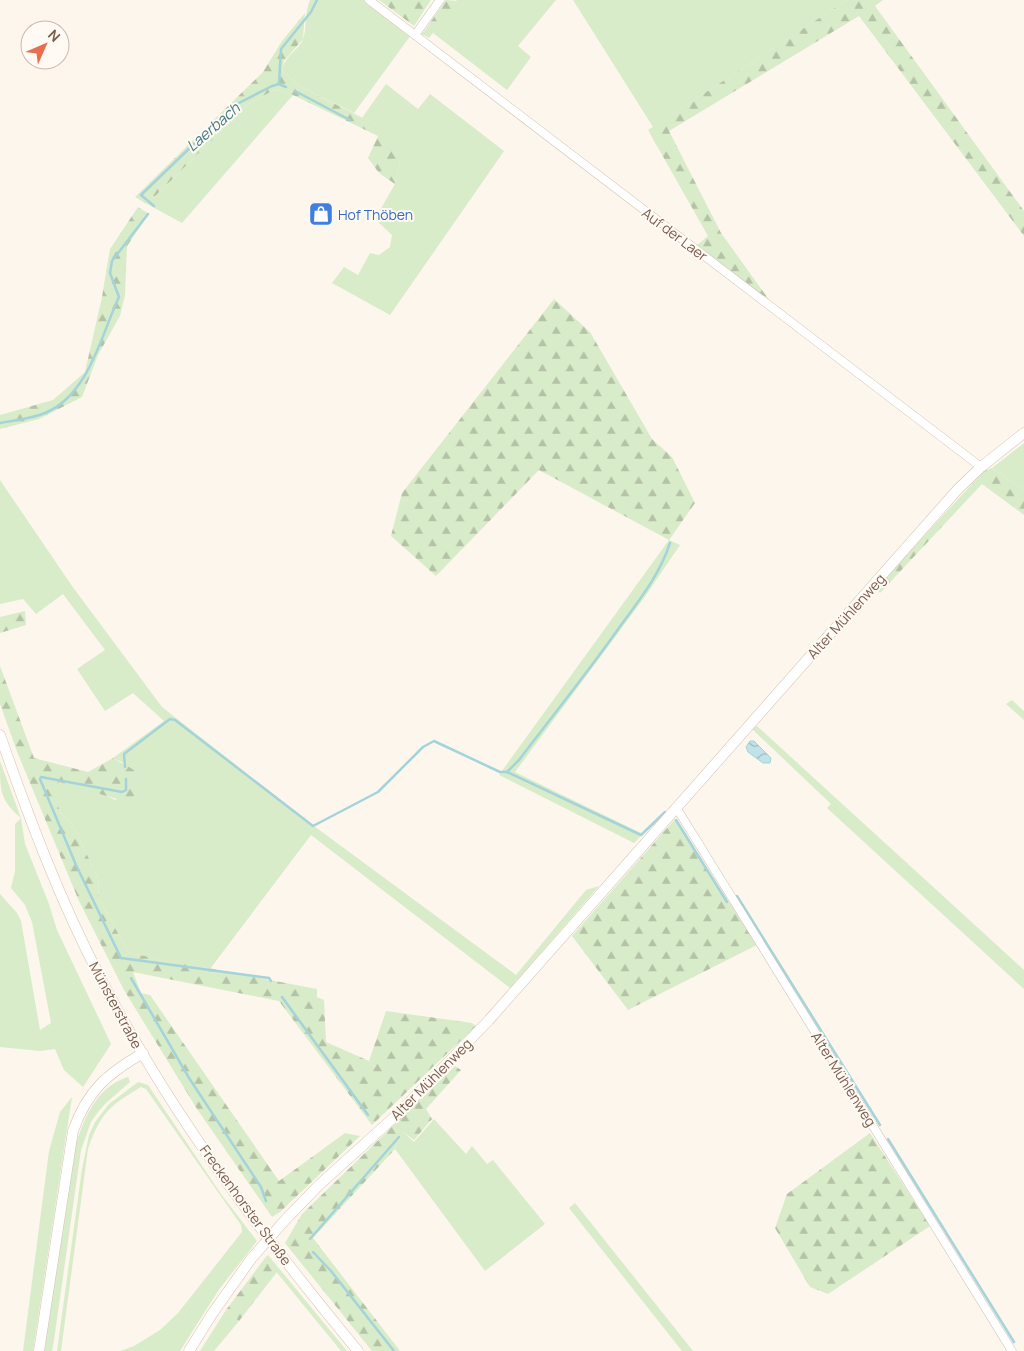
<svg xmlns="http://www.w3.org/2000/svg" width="1024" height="1351" font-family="Manrope,sans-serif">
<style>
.green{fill:#d8ecc9}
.forest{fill:url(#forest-firs)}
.water{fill:url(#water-waves);stroke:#a5d3da}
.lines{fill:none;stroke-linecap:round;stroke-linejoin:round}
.stream{stroke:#a5d3da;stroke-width:2.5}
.street-casing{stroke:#d1beb0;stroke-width:9}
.secondary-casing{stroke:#d6c0b0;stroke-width:11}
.street{stroke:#fff;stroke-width:8}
.secondary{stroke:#fff;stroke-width:10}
.secondary-bridge-casing{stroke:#d6c0b0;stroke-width:11;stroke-linecap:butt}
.secondary-bridge{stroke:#fff;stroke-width:10}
.labels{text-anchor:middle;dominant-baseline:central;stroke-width:4;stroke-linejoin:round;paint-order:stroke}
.shop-label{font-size:14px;fill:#366cbe;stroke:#fffaf3;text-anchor:start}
.street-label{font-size:14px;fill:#7a5c4d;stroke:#fffaf3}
.water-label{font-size:15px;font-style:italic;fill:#437c86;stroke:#fffaf3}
</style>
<defs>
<pattern id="forest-firs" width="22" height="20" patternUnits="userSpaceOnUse" patternTransform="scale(1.25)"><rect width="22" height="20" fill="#d8ecc9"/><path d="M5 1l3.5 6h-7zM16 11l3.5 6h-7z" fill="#b4c2a5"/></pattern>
<pattern id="water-waves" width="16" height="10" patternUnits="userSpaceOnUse" patternTransform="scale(1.25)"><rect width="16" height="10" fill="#bfe3e8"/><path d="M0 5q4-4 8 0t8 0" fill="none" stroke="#a0bbbe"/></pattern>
</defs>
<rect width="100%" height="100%" fill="#fdf6ec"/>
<!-- green -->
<g class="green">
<path d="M 310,0 L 364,0 L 411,35 L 354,113 L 301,87 L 282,71 C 285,54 298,52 303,39 C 307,29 304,14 310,0 Z"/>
<polygon points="457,0 556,0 518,46 531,57 507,90 433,33"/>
<polygon points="573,0 847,0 653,127"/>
<polygon points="386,84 418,109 430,94 504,151 390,315 332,283 344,267 358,275 370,253 379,255 390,247 392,235 375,219 395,184 400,164 379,126 362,118"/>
<polygon points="276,89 293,95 182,223 147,204 250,103"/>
<polygon points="1024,443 1024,490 992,468"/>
<polygon points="0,480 72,586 162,707 318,829 516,975 586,890 599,886 510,988 311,835 210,969 129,953 99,899 98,878 72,823 61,813 50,790 58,782 82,786 116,800 124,763 113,758 164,721 133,693 105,711 77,669 105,650 63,594 36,614 23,599 0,604"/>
<polygon points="669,540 680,545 644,598 515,772 643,834 634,843 499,775"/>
<polygon points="1012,700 1024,711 1024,720 1006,704"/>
<polygon points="757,726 1024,970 1024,989 827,808 831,804 752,729"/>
<path d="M 0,761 L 21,818 L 25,844 L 49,904 L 57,930 L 111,1044 L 83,1087 L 64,1070 L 55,1049 L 40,1051 L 0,1047 L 0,894 L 17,913 L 21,921 L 40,1030 L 51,1023 L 32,922 L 25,905 L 11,888 L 15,871 L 15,824 L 21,818 C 0,800 0,791 0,761 Z"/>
<path d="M 128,1077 L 130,1082 L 106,1103 L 98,1112 L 91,1122 L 81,1150 L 54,1340 L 52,1351 L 44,1351 L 73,1153 C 83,1121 94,1088 128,1077 Z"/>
<path d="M 138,1082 L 148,1085 L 221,1194 L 257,1241 L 218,1291 L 180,1351 L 120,1351 L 134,1346 L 160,1330 L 178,1313 L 242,1232 L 241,1225 L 146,1089 L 141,1087 C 109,1106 100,1114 88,1149 L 61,1351 L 57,1351 L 82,1169 L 89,1135 L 95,1122 L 109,1104 Z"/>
<polygon points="72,1097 33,1351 23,1351 49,1151 60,1112"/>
<polygon points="434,1119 466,1154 472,1146 487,1164 493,1160 545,1224 485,1271 395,1149 403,1132 414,1142"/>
<polygon points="575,1203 693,1351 682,1351 569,1208"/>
<polygon points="268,1255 347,1351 341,1351 265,1258"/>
<polygon points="226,1310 239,1321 214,1351 200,1351"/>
</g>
<!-- forest -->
<g class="forest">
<polygon points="379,0 431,0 414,26"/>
<polygon points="446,0 458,1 429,38 422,34"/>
<polygon points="847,0 883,0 875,6 1024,211 1024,236 859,16 669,131 721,233 770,301 697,245 708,236 648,130"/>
<polygon points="305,13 303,39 284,61 282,71 301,87 379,126 390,141 400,164 395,184 379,173 368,158 378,136 293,95 276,89 250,103 147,204 135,197 263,72 282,41"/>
<polygon points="138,207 149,214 127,246 125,295 120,316 98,355 82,397 39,419 0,429 0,415 53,400 85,372 102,297 110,249"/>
<polygon points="554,299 590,332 652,439 672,457 695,503 669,540 539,470 436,576 391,536 402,493"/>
<polygon points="992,468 1024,490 1024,515 982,484 880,593 876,588 984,471"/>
<polygon points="25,611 26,625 0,633 0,617"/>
<path d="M 0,666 L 34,758 L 88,772 L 113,758 L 134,770 L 136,790 L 133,801 C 107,799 84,787 59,782 L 51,790 L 61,813 L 72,823 L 98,878 L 99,899 L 129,953 L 317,989 L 317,997 L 324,1000 L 326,1042 L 369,1061 L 386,1011 L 472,1023 L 476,1026 L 372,1125 L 279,1001 L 133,972 L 141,993 L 150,995 L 279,1181 L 345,1133 L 360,1136 L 280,1212 L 272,1217 L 197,1109 L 124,990 L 79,901 L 18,754 L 0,704 Z"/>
<polygon points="675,819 757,945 628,1010 572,936"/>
<polygon points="455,1066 461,1070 426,1109 432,1119 414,1140 403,1132 395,1149 313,1238 400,1351 372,1351 285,1243 302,1214"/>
<polygon points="870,1133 930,1226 828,1294 810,1287 775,1228 787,1194"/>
<polygon points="265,1258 277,1272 239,1321 226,1310"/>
</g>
<!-- water -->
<polygon class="water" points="750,741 754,741 771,758 770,763 763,763 748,752 746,747"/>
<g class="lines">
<!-- stream -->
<g class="stream">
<polyline points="279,84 286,87"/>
<polyline points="295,91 350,120"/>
<polyline points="154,206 141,195 226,113 239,103 272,86 279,84 281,49 311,12 317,0"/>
<path d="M 0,423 C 15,420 31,419 45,413 C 89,395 101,335 119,297 L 110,273 L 112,261 L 148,214"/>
<polyline points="125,767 124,754 170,719 175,720 313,826 378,792 423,747 434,741 500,772 507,772 641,835 665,812"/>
<path d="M 507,772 L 519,760 C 553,715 589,671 621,625 C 640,599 660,574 670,543"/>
<polyline points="126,779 126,790 122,792 41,777 40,779 76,865 121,958 269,978 271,981"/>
<polyline points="676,820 727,902"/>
<polyline points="737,896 880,1125"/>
<polyline points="131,978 189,1078 261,1187 266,1201"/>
<polyline points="282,997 368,1115"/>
<polyline points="888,1139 1014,1342"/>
<polyline points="310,1239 399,1137"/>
<polyline points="313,1252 331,1271 394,1351"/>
</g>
<defs>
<g id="street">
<polyline points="369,0 981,467"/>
<polyline points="415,35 440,0"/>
<polyline points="676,807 1012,1351"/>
</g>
<g id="secondary">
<path d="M 0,735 C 29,818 60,901 101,979 C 170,1113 262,1235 358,1351"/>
<polyline points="286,1219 319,1185 401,1111 489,1020 958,489 981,467 1024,433"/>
<path d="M 39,1351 L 73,1131 C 87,1091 107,1074 143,1053"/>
<polyline points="189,1351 212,1314 251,1259"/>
</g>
</defs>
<!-- street casing -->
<use href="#street" class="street-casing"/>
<!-- secondary casing -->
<use href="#secondary" class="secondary-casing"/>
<!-- street -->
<use href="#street" class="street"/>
<!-- secondary -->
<use href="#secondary" class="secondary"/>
<defs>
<polyline id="secondary-bridge" points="251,1259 286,1219"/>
</defs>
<!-- secondary-bridge casing -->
<use href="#secondary-bridge" class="secondary-bridge-casing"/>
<!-- secondary-bridge -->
<use href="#secondary-bridge" class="secondary-bridge"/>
</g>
<!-- icons -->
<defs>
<symbol id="shop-square" viewBox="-11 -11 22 22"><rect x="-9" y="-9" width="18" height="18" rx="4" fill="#3f7fe0" stroke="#fffaf3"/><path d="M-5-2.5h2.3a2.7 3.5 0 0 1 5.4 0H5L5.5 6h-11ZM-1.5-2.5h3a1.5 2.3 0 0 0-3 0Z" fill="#fff"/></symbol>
</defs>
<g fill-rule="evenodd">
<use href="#shop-square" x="307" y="200" width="28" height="28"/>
</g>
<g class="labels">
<!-- shop labels -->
<g class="shop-label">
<text x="338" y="214">Hof Thöben</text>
</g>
<!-- street labels -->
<g class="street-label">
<text transform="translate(675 234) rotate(37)">Auf der Laer</text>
<text transform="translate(846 616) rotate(-48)">Alter Mühlenweg</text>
<text transform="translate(116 1005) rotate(62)">Münsterstraße</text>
<text transform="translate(431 1079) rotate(-45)">Alter Mühlenweg</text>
<text transform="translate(844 1079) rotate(58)">Alter Mühlenweg</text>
<text transform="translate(246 1205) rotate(54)">Freckenhorster Straße</text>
</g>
<!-- water labels -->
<g class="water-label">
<text transform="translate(213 127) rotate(-41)">Laerbach</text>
</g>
</g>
<!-- north arrow -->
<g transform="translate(45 45) rotate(45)"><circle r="24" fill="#fffaf3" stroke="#cabbb1"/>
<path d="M0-4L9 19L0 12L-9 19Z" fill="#e76f51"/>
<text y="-8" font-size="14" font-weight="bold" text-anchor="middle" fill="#7a5c4d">N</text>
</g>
</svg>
